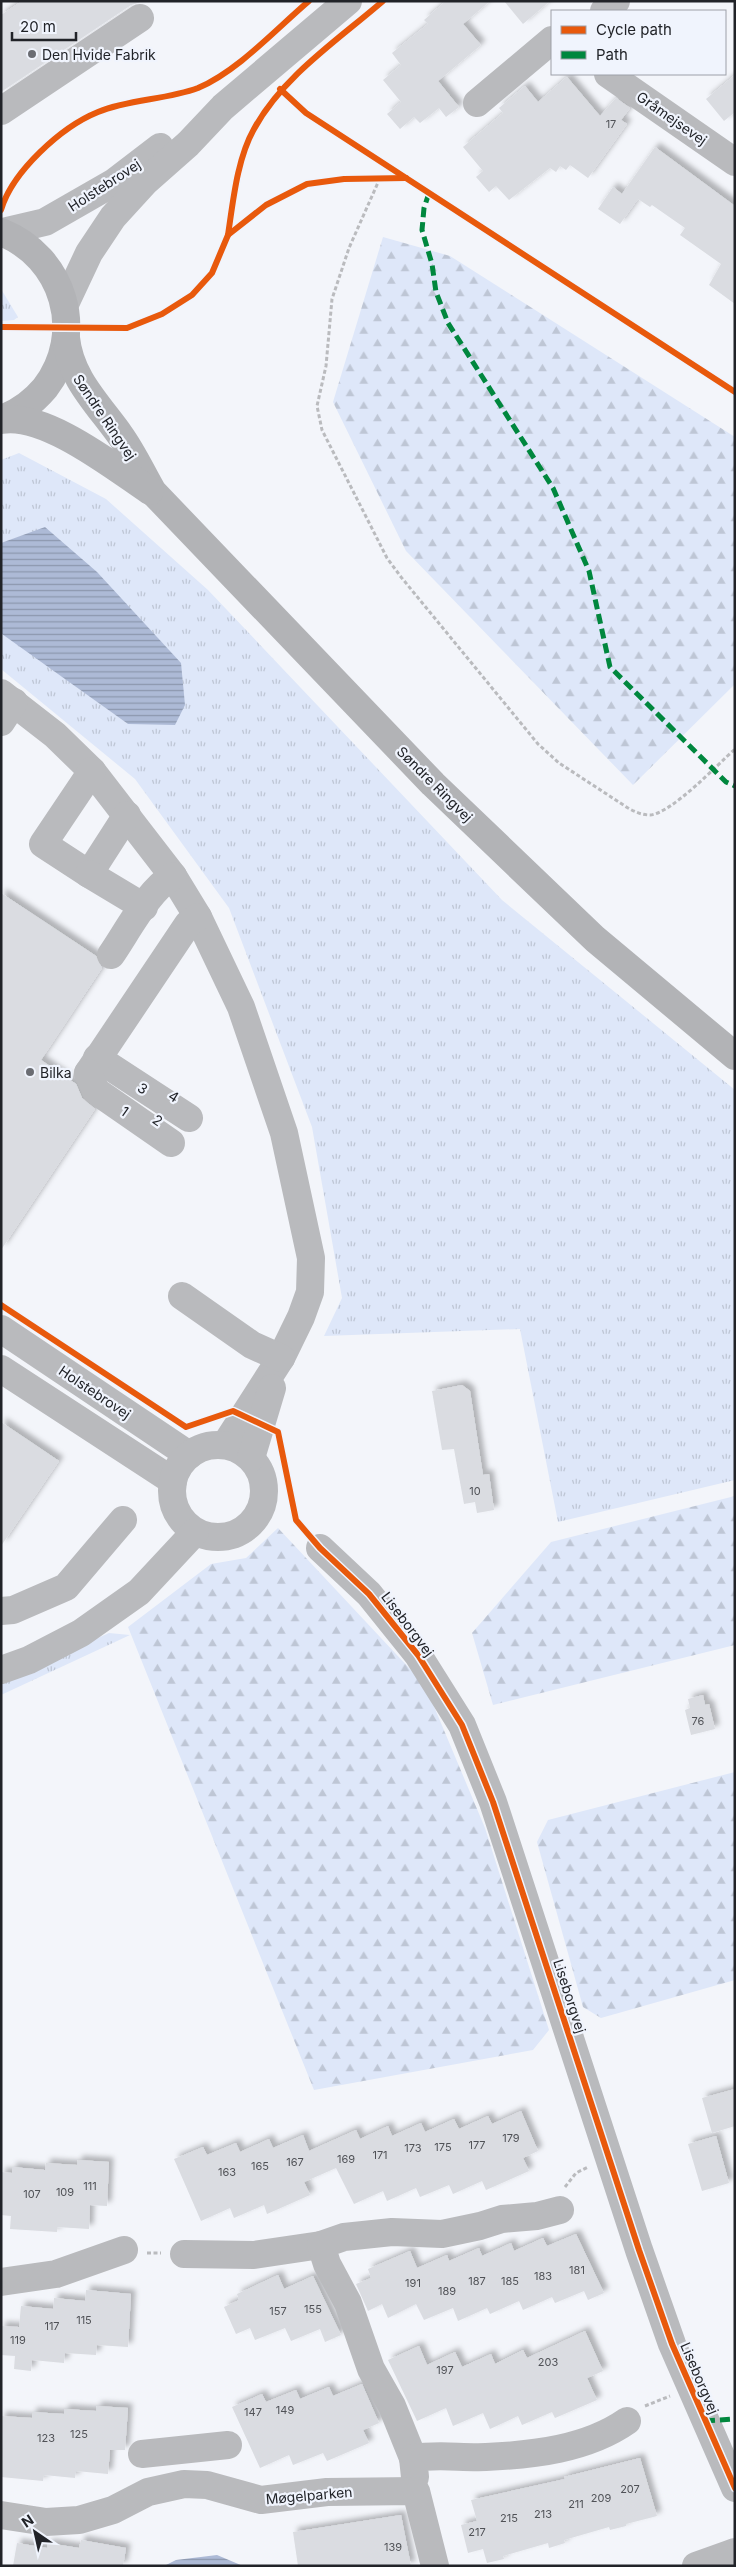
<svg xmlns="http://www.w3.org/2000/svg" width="736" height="2567" font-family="Inter,sans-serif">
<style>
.grass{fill:url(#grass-tufts)}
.forest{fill:url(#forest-firs)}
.water{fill:url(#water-rules)}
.building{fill:#dadce1;filter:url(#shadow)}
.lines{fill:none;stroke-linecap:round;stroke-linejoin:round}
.path{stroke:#babbbe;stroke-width:3;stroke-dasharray:4 2.5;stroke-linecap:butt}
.minor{stroke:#b9babd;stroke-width:28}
.major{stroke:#b2b3b6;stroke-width:28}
.quiet{stroke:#00873e;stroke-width:5;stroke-dasharray:10 5;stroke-linecap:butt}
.cycleway-casing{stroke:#f0f4fd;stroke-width:9}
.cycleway{stroke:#e8590c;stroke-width:6}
.poi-dot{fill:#6a6c72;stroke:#f0f4fd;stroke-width:2}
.labels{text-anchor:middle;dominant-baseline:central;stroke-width:4.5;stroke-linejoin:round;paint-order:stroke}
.number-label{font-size:11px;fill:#505257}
.poi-label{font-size:14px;fill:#212328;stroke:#f0f4fd;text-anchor:start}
.street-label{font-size:14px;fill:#212328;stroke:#f0f4fd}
</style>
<defs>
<pattern id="grass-tufts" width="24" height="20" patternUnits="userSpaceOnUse" patternTransform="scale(1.25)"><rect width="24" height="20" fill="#dee7f9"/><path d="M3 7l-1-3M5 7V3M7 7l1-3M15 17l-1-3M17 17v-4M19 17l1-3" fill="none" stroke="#bec6d5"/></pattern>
<pattern id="forest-firs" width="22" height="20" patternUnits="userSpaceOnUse" patternTransform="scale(1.25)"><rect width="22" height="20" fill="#dee7f9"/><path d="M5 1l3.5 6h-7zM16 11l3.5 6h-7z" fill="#bec6d5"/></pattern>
<pattern id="water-rules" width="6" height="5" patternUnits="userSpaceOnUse" patternTransform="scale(1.25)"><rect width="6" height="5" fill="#adbad6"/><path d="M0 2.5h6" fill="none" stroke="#8c97ae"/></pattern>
<filter id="shadow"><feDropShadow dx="4.5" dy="-4.5" stdDeviation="2.5" flood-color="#0004"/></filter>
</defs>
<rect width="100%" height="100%" fill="#f3f5fa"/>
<!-- grass -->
<g class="grass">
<polygon points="1,289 18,317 14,320 1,321"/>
<polygon points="19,453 106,499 208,590 502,900 735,1090 735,1480 558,1522 520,1329 324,1336 342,1298 312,1127 229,908 135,779 1,669 1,632 128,724 45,528 1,543 1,460"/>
<polygon points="109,1633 130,1635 1,1695 1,1681"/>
</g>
<!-- forest -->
<g class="forest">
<polygon points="383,237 450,256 735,437 735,684 633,785 406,551 333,402"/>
<polygon points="735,1496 735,1645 493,1705 472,1633 551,1542"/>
<polygon points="278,1528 425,1685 485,1828 549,2030 533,2050 314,2090 128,1627 211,1564 246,1558"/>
<polygon points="735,1772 735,1980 601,2018 583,2007 537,1842 548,1820"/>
</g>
<!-- water -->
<g class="water">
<polygon points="45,527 97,572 181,663 185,705 175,725 128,724 2,634 1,543"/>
<polygon points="217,2555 243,2566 164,2566 176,2560"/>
</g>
<!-- building -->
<g class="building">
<polygon points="22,1 144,1 131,5 1,92 1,15"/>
<polygon points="446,1 490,1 463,24 481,45 438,81 459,107 446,117 439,108 420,123 414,117 400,129 387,114 401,102 383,80 401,65 392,53 428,24 424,20"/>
<polygon points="504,1 550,1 523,24"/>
<polygon points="735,75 735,112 724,121 706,99"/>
<polygon points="567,77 600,116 616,98 630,108 621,120 627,124 588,178 570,165 566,170 560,166 556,172 550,168 509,200 496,186 489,192 476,177 483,171 463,147 503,113 499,108 525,86 538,102"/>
<polygon points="655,147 735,206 735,304 709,285 721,264 680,235 685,228 652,205 650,207 638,199 620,224 598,209 613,187 622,194"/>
<polygon points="1,893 96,956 102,968 41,1060 76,1084 82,1098 95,1109 1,1250"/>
<polygon points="462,1385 470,1391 483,1475 489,1474 494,1510 477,1513 475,1502 464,1504 454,1449 442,1450 432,1391"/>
<polygon points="1,1422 59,1461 1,1546"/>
<polygon points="703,1695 705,1705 709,1704 715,1729 691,1735 685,1710 690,1708 688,1699"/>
<polygon points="735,2089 735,2126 712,2133 702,2098"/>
<polygon points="521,2111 538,2151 523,2158 529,2171 486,2190 482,2181 453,2194 449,2185 420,2197 416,2188 387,2201 383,2191 354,2204 336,2168 304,2182 310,2195 267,2214 264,2205 234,2218 230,2208 201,2221 174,2159 203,2147 207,2155 236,2143 240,2152 269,2139 273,2148 303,2135 309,2151 356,2130 360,2139 388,2126 392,2136 421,2123 425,2132 454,2119 459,2129 488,2116 492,2124"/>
<polygon points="716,2136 729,2183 702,2191 688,2144"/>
<polygon points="78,2160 109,2162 107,2206 90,2205 89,2229 57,2227 57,2232 10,2229 11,2216 1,2215 1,2172 12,2173 12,2167 45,2170 46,2163 77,2165"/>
<polygon points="576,2234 604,2293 588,2300 584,2291 555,2303 552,2297 523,2310 519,2301 490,2314 487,2308 458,2321 453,2308 424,2320 416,2304 388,2318 382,2304 368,2311 356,2284 371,2278 368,2269 410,2251 417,2268 447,2255 449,2261 479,2248 482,2256 511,2243 514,2251 543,2238 547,2246"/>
<polygon points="278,2275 284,2289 313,2276 341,2335 325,2342 320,2329 291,2341 285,2328 255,2340 250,2328 236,2334 224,2307 239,2300 237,2294"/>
<polygon points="86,2290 131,2294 128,2347 97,2345 96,2355 65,2353 64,2363 32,2360 31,2371 14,2369 15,2356 1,2355 1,2326 19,2327 21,2306 53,2309 54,2298 85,2301"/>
<polygon points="585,2331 603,2371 587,2378 597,2400 555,2418 552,2412 522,2425 518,2416 490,2429 483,2413 453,2426 446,2408 417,2421 388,2360 419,2346 427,2365 455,2352 462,2367 491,2354 495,2364 523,2350 527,2358"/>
<polygon points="362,2384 379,2423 363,2430 369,2443 327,2461 323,2453 293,2465 289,2455 260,2468 232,2407 262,2394 266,2402 296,2390 300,2399 329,2387 333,2396"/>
<polygon points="97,2406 128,2408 125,2450 110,2450 108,2474 76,2471 75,2478 44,2475 43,2481 1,2477 1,2416 32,2418 32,2412 64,2414 64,2409 96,2411"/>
<polygon points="640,2458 657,2516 626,2524 626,2526 610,2530 609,2527 564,2540 565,2543 549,2548 548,2543 503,2556 504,2559 487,2563 483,2549 468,2553 461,2525 477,2521 471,2500 565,2479 564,2477"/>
<polygon points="401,2515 411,2566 298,2566 293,2532"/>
<polygon points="81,2540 126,2548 123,2566 13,2566 17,2543 47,2548 48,2543 79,2548"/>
</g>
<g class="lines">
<!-- path -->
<g class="path">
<path d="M 380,178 L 349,248 L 332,299 L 326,366 L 317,406 L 322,430 L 387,558 L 401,577 L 538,744 L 559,763 L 628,808 C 635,812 642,815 650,815 C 672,813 717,765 735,749"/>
<polyline points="565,2187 576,2173 588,2167"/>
<polyline points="147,2253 161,2253"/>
<polyline points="645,2406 670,2396"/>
</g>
<!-- minor -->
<g class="minor">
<polyline points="604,11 616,1"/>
<polyline points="608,74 735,162"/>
<polyline points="477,103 552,40"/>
<polyline points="1,111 140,18"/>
<polyline points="3,232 45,222 113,183 160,147"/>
<polyline points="65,304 89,253 113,217 145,182 188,144 223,107 348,1"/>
<polyline points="1,693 55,735 92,771 173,876 198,917 241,1007 284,1133 311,1258 310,1292 301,1317 281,1358 225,1445"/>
<polyline points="1,722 14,702"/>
<polyline points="92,771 43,844 89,874 127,815"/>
<polyline points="89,874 144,907"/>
<path d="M 111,955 C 127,932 149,889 173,876"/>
<polyline points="97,1058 189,1118"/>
<polyline points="88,1073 188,924 198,917"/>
<polyline points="88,1073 96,1091 171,1143"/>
<polyline points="182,1296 252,1345 281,1358"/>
<polyline points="1,1329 189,1455"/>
<polyline points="1,1369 173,1481"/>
<circle cx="218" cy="1491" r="46"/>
<polyline points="251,1458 272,1388"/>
<polyline points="320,1548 369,1594 418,1655 462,1725 493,1802 639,2250 672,2344 735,2488"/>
<polyline points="1,1611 13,1610 66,1587 123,1520"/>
<polyline points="1,1670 29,1660 81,1633 139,1592 195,1532"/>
<polyline points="184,2254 254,2255 321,2245"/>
<polyline points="1,2282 56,2274 124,2250"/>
<polyline points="142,2454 228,2445"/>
<polyline points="413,2458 392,2406 371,2369 348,2303 327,2264 321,2245 344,2237 392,2232 442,2234 480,2226 502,2219 537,2216 560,2210"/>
<path d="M 415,2477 L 413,2458 C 438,2454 461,2458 486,2457 C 533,2455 587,2449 627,2421"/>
<polyline points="1,2515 46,2522 79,2520 113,2510 148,2492 184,2484 207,2485 261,2500 327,2492 416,2491 435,2566"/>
<polyline points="696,2566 735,2552"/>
</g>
<!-- major -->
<g class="major">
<path d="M 1,232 C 64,257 87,333 45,388 C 34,401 18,413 1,419"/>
<path d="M 66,338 C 70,378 98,404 120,435 C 133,453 142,473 153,492 L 433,784 L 595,939 L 735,1056"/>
<path d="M 1,420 C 45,412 114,467 150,491"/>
</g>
<!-- quiet -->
<g class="quiet">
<polyline points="429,193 424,208 422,230 432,264 436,292 448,323 553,488 589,571 610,667 726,782 735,786"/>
<polyline points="705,2421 735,2419"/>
</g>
<defs>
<g id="cycleway">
<polyline points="280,89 306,113 735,392"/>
<path d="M 1,210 C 12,172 61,127 98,112 C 129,99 166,100 198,88 C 238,71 276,29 309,1"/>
<path d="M 228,235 C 233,202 237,159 254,129 C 283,76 338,40 383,1"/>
<polyline points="1,327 127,328 162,314 192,295 212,273 228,235 266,205 307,184 344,179 406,178"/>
<polyline points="1,1305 186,1427 233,1411 278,1432 296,1520 320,1548 369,1594 418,1655 462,1725 493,1802 639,2250 672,2344 735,2488"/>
</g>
</defs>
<!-- cycleway casing -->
<use href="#cycleway" class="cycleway-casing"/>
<!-- cycleway -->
<use href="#cycleway" class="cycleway"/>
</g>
<!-- markers -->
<g class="poi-dot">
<circle cx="32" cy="54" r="5"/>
<circle cx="30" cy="1072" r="5"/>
</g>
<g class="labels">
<!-- number labels -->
<g class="number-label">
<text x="611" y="124">17</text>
<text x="475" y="1491">10</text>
<text x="698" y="1721">76</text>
<text x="511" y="2138">179</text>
<text x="477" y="2145">177</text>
<text x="443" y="2147">175</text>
<text x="413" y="2148">173</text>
<text x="380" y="2155">171</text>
<text x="346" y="2159">169</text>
<text x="295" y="2162">167</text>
<text x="260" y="2166">165</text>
<text x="227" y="2172">163</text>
<text x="90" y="2186">111</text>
<text x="65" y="2192">109</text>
<text x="32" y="2194">107</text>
<text x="577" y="2270">181</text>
<text x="543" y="2276">183</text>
<text x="477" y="2281">187</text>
<text x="510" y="2281">185</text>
<text x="413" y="2283">191</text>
<text x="447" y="2291">189</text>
<text x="313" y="2309">155</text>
<text x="278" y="2311">157</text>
<text x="84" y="2320">115</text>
<text x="52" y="2326">117</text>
<text x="18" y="2340">119</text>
<text x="548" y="2362">203</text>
<text x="445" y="2370">197</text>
<text x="285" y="2410">149</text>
<text x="253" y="2412">147</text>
<text x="79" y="2434">125</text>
<text x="46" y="2438">123</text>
<text x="630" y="2489">207</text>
<text x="601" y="2498">209</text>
<text x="576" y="2504">211</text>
<text x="543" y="2514">213</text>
<text x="509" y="2518">215</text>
<text x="477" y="2532">217</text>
<text x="393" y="2547">139</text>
</g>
<!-- poi labels -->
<g class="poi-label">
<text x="42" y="54">Den Hvide Fabrik</text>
<text x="40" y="1072">Bilka</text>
</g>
<!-- street labels -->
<g class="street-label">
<text transform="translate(672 118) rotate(35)">Gråmejsevej</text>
<text transform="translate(104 185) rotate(-33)">Holstebrovej</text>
<text transform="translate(105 417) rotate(56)">Søndre Ringvej</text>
<text transform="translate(435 784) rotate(45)">Søndre Ringvej</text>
<text transform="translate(143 1088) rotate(34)">3</text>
<text transform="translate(174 1096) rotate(32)">4</text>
<text transform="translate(125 1111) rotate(35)">1</text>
<text transform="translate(158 1120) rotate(35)">2</text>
<text transform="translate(95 1392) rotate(34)">Holstebrovej</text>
<text transform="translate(408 1624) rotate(53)">Liseborgvej</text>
<text transform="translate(570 1996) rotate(72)">Liseborgvej</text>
<text transform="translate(700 2378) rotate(67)">Liseborgvej</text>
<text transform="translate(309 2495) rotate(-5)">Møgelparken</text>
</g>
</g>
<!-- border -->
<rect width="736" height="2567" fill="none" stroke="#212328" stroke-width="5"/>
<!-- legend -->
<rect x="551" y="10" width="175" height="65" fill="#f0f4fd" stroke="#9da0a8"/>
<rect x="561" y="26" width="25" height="8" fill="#e8590c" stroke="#9da0a8"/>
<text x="596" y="35" font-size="15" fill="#212328">Cycle path</text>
<rect x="561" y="51" width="25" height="8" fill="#00873e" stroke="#9da0a8"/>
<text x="596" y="60" font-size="15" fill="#212328">Path</text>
<!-- north arrow -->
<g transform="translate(35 2532) rotate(326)" stroke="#f0f4fd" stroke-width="4" paint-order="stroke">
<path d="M0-4L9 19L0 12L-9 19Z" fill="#212328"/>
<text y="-8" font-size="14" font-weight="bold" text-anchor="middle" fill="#212328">N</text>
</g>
<!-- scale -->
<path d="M12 32v8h64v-8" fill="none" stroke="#212328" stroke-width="2.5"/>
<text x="20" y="32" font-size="15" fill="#212328" stroke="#f0f4fd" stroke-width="4" paint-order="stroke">20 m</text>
</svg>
